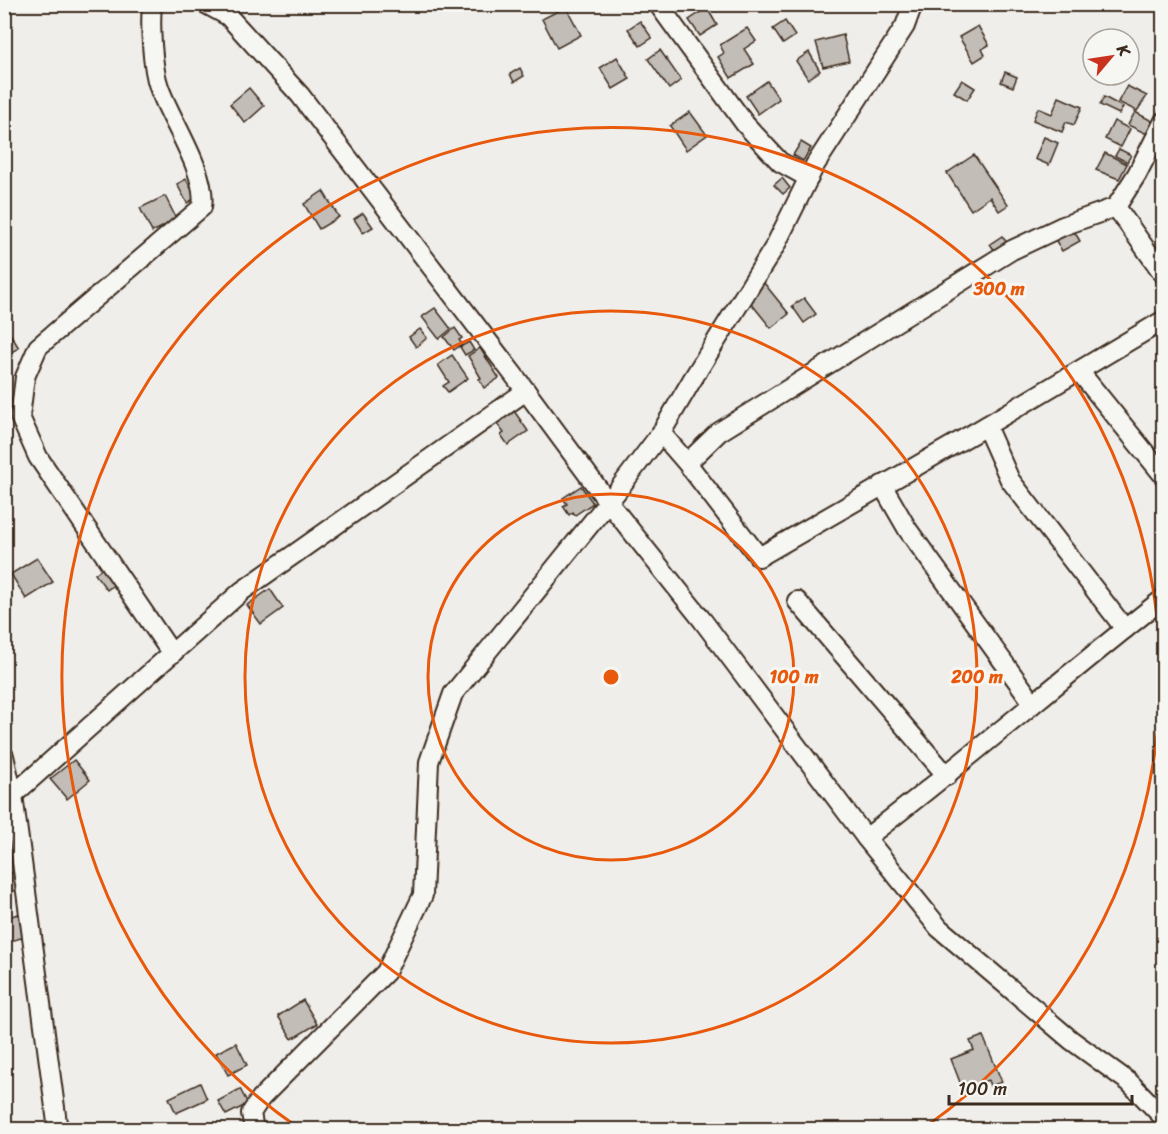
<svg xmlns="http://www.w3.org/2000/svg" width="1168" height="1134" font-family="Sriracha,sans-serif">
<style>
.building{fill:#c2bdb7;stroke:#3b2a1e;stroke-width:1.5}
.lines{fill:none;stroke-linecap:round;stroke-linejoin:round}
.minor-casing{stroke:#3b2a1e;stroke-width:22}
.minor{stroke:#f6f6f2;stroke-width:18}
.ring{fill:none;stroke:#e8590c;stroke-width:3}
.centre{fill:#e8590c;stroke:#f6f6f2;stroke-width:3}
.ring-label{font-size:18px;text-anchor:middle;font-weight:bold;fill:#e8590c;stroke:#f6f6f2;stroke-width:6;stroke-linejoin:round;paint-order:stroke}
</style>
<rect width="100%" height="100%" fill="#efeeea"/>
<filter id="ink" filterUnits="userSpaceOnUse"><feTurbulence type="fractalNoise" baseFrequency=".0167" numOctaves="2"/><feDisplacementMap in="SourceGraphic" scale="12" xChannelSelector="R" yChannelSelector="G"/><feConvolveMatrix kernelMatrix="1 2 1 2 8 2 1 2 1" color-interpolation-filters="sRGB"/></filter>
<g filter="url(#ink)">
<!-- building -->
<g class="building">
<polygon points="566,7 581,35 557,48 542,19"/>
<polygon points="707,8 717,25 700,36 689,20"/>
<polygon points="640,21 652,38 640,46 628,29"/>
<polygon points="785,21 795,36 783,44 773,29"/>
<polygon points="978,26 989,45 982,49 985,55 974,62 959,37"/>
<polygon points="747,28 756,41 744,49 754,64 731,78 718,57 724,53 720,45"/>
<polygon points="843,35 849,61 823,67 816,42"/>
<polygon points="660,50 681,80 669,89 648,59"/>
<polygon points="809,52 820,71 808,79 796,61"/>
<polygon points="617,57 630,79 613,89 600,68"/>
<polygon points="520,68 524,76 514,82 510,74"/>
<polygon points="1005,72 1017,77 1013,87 1001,82"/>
<polygon points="962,80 975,88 967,100 954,92"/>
<polygon points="767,81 779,99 758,114 746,96"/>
<polygon points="1127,86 1147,96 1137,111 1118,102"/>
<polygon points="249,88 264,106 245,123 230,104"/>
<polygon points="1059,97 1082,107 1074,125 1066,122 1062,132 1033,120 1038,108 1052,114"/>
<polygon points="1104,97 1123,107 1119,114 1100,105"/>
<polygon points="690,112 707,135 686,150 670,126"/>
<polygon points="1135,112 1154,122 1147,134 1128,125"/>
<polygon points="1114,121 1130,129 1121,147 1105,139"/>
<polygon points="1044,137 1058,143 1049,165 1035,159"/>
<polygon points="801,142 811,148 803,161 793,155"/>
<polygon points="1119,149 1131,155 1127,162 1115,156"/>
<polygon points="1105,153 1127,164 1119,179 1096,170"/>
<polygon points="974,155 1008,205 999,211 990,197 971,210 947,173"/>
<polygon points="782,178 790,188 783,194 774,185"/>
<polygon points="186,179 196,198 187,203 177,184"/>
<polygon points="323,191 339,217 319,229 304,204"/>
<polygon points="165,196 177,220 152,232 140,208"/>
<polygon points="363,213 373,227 363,233 354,219"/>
<polygon points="1071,226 1080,241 1062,251 1053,236"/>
<polygon points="1002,236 1007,243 995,251 990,244"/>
<polygon points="764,283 789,314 771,328 746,297"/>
<polygon points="804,298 816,314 804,323 792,306"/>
<polygon points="435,308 451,329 439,339 422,317"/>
<polygon points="4,324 19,348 4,356"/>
<polygon points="455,328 462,338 459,340 462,344 454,350 444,337"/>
<polygon points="420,329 427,338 416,347 409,337"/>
<polygon points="469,342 474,350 465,355 460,347"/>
<polygon points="480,348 499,378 484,388 479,379 481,378 468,356"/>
<polygon points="452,355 468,378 448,392 443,386 449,382 438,365"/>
<polygon points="512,408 528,431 508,445 501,435 504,433 494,420"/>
<polygon points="581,486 593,503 575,515 573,512 569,515 563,506 567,504 563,498"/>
<polygon points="37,558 53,582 26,599 11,574"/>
<polygon points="104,567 116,583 107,590 95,574"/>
<polygon points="270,589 283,608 261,624 247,605"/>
<polygon points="74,760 90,780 67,799 50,779"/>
<polygon points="14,872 19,889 4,894 4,875"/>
<polygon points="22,913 28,936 7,942 4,918"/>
<polygon points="303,1000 317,1024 292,1039 278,1016"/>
<polygon points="983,1036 1002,1082 990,1086 988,1080 963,1090 951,1059 974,1050 970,1041"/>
<polygon points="236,1043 247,1065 228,1075 216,1053"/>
<polygon points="200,1083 207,1099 176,1113 169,1098"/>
<polygon points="240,1089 248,1104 226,1115 218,1101"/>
</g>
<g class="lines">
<defs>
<g id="minor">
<path d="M 152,4 C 150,26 152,67 159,87 C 170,120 208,173 202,207 L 38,347 L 25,377 L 20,417 L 38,457 L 172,654"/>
<polyline points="206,4 228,16 300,95 526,391 608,502 703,621 866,838 939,928 1071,1040 1129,1082 1164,1118"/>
<polyline points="658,4 745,124 780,162 809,178"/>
<polyline points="1116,207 1164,275"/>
<polyline points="1079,371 1164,476"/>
<polyline points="986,426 1010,480 1125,629"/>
<polyline points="661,433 687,463 759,557 986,426 1164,320"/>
<polyline points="687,463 719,432 1012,250 1063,226 1116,207 1137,174 1164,121"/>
<polyline points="882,485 908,530 1033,703"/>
<polyline points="797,601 947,776"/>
<polyline points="4,756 13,795 58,1130"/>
<polyline points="13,795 242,591 526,391"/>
<path d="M 866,838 C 967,761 1063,677 1164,598"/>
<polyline points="254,1130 251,1113 261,1098 386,972 423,895 429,762 453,694 618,490 661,433 692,380 775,246 815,165 905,26 913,4"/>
</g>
</defs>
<!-- minor casing -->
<use href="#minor" class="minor-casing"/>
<!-- minor -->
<use href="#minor" class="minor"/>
</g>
</g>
<!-- distance rings -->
<g class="ring">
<circle cx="611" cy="677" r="183"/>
<circle cx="611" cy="677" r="366"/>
<path d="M300 1129A549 549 0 1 1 922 1129"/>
</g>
<circle cx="611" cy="677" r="9" class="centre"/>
<g class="ring-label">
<text x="999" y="295">300 m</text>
<text x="794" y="683">100 m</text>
<text x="977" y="683">200 m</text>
</g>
<!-- margin -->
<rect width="1168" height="1134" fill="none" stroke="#f6f6f2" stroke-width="24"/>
<rect x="12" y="12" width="1144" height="1110" fill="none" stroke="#3b2a1e" stroke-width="2" filter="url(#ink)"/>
<!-- north arrow -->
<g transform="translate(1111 57) rotate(61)"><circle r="28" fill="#f6f6f2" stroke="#aba49d" stroke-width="1.5"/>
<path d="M0-4.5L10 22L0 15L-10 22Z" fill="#c8321e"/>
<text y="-9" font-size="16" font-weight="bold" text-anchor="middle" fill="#3b2a1e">K</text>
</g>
<!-- scale -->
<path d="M949 1095v9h183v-9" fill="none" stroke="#3b2a1e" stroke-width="3"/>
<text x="958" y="1095" font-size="18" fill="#3b2a1e" stroke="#f6f6f2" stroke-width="4.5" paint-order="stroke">100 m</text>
</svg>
